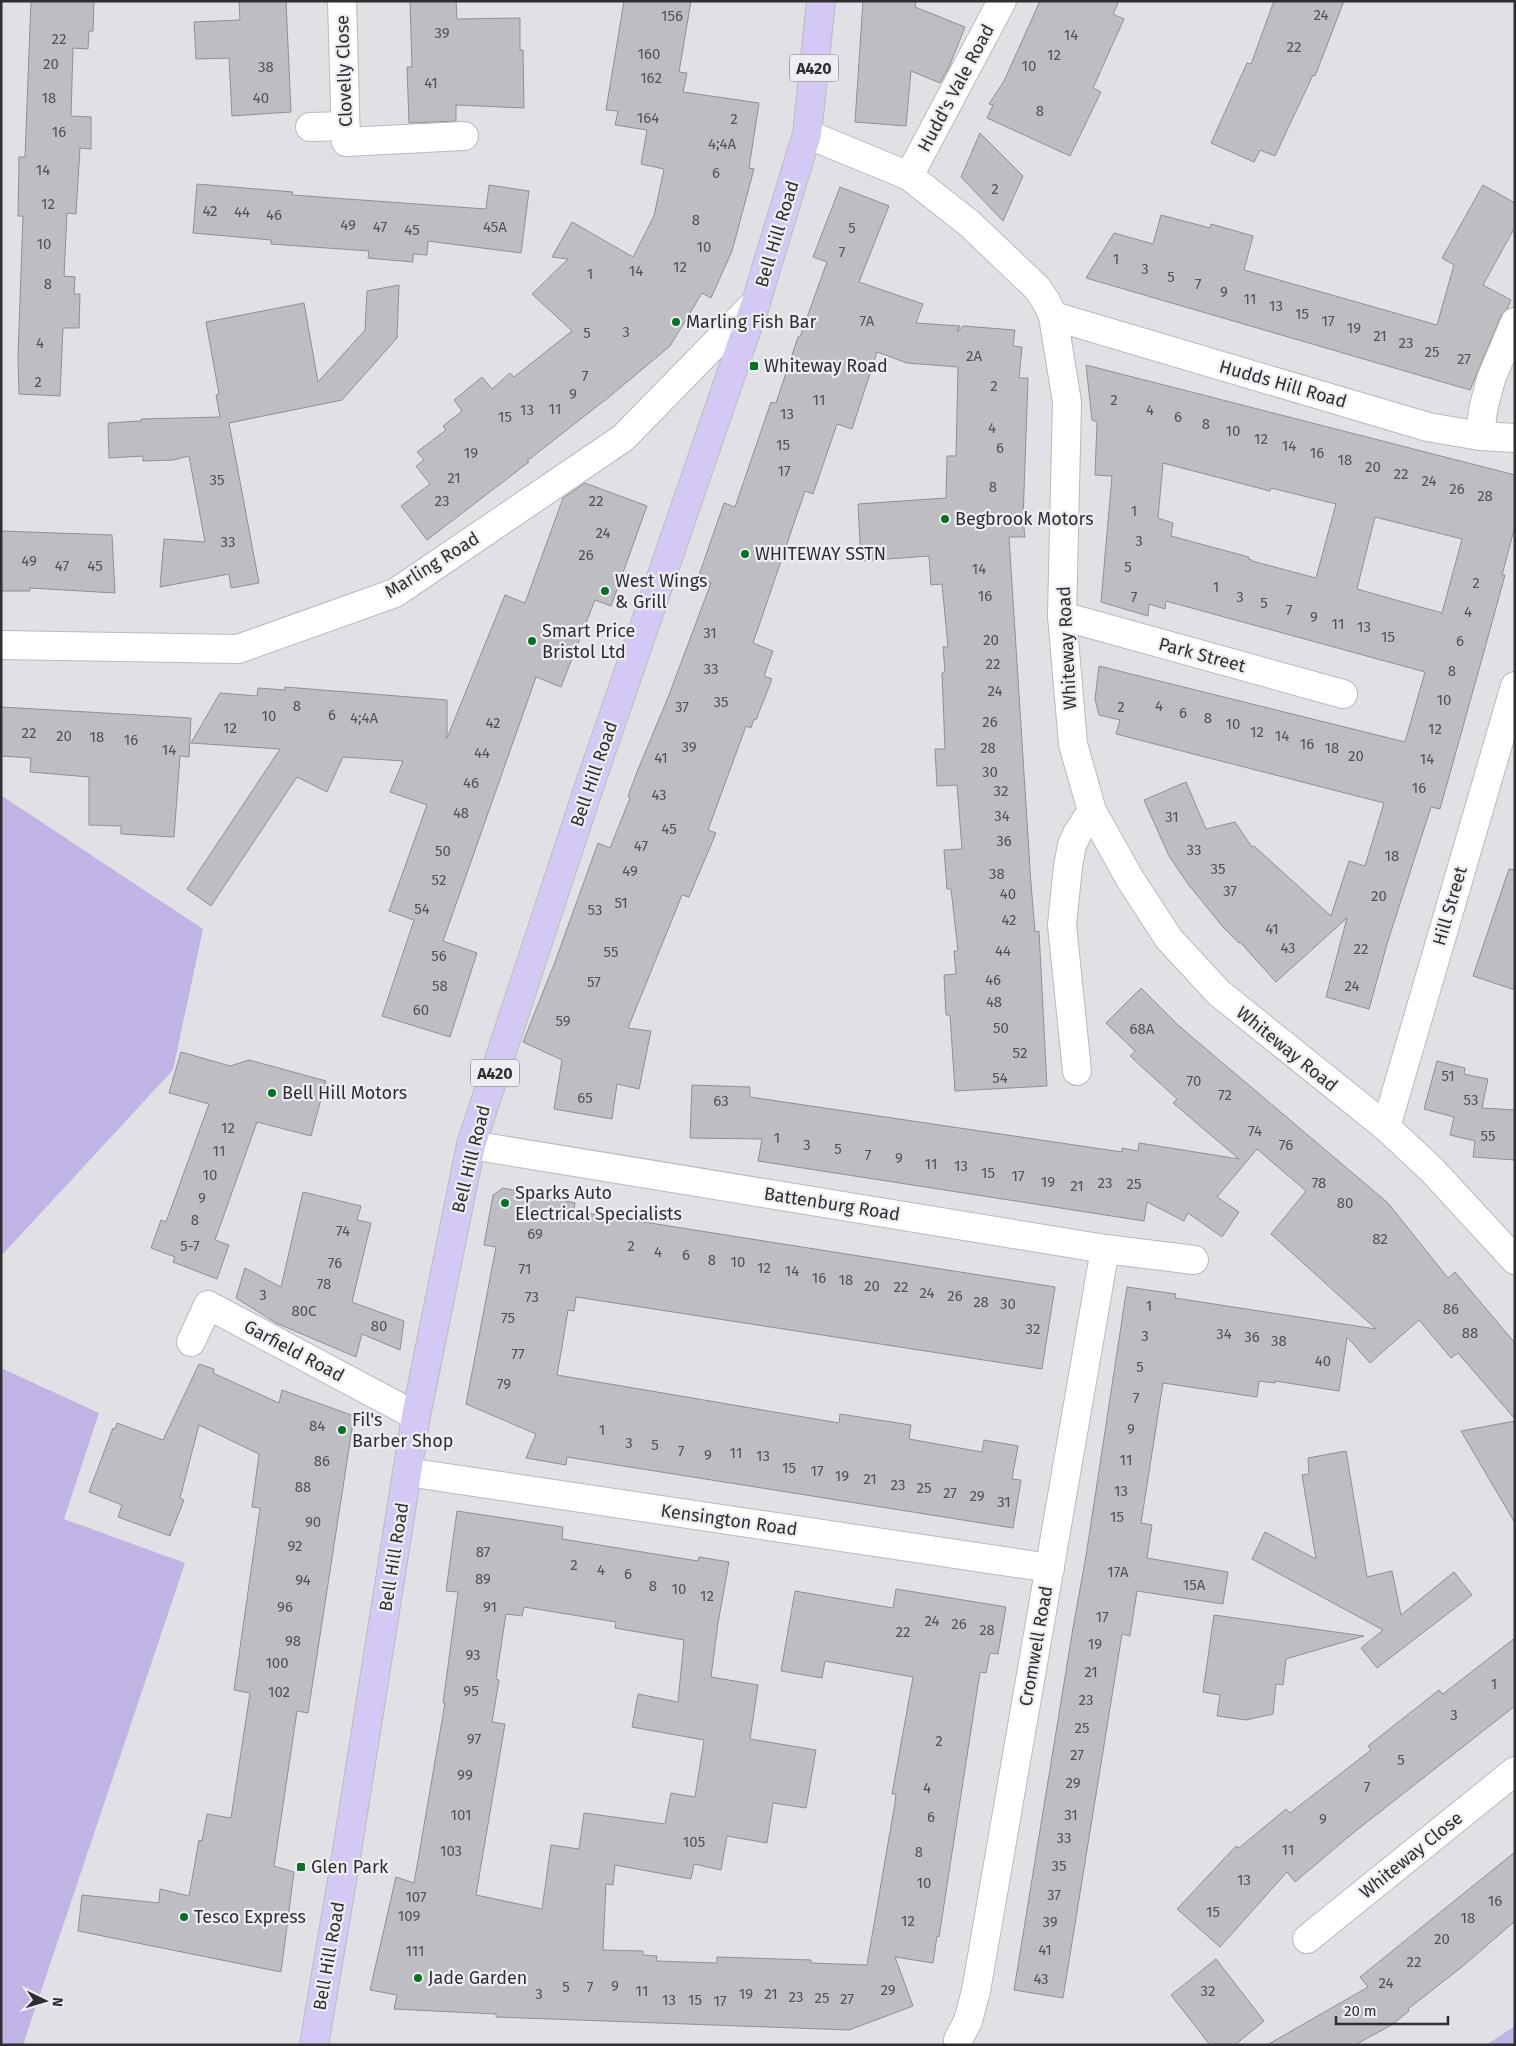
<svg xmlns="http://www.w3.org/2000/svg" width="1516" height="2046" font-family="'Fira Sans',sans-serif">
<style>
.green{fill:#c0b4e4}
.building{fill:#bebdc2;stroke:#908f94;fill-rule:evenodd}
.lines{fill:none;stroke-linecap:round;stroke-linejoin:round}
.minor-casing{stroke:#bab9be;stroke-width:30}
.major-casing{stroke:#bcbcbd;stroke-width:30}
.minor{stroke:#fff;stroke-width:28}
.major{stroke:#d4c8f4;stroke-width:28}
.poi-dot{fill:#057224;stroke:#eeedf2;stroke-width:2}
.labels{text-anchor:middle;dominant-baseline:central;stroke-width:4.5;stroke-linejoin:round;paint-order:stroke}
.number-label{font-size:15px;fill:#535255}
.shield{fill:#eeedf2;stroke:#68686b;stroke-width:1}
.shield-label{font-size:16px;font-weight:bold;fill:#2f2f31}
.street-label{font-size:18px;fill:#2f2f31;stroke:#eeedf2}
.poi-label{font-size:18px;fill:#2f2f31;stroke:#eeedf2;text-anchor:start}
</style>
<rect width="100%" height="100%" fill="#e1e0e5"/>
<!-- green -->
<g class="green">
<polygon points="2,796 203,929 173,1070 1,1256"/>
<polygon points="1,1368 99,1413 64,1519 185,1563 23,2045 1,2045"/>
<polygon points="1515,2026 1515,2045 1486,2045"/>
</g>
<!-- building -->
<g class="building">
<polygon points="31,1 94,1 93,31 89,31 88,49 73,48 71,116 91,117 91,149 80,148 76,214 67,213 64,276 75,277 74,294 80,294 79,328 63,328 60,396 19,394 18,357 23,216 18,216 19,157 25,157"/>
<polygon points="239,1 286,1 291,112 232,116 229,58 196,59 194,22 240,20"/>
<polygon points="410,1 456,1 457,19 520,18 520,50 523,50 524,108 456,105 456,121 409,123 407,67 412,67"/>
<polygon points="624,1 691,1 679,72 687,73 683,92 759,103 749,168 754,169 732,251 711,298 702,293 670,346 609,397 527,461 529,462 427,540 401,506 430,484 416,466 424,460 417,452 446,430 443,426 462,411 454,400 482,377 492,389 510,373 514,377 572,331 532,294 568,259 552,257 572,222 633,257 654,216 664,169 641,164 647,130 615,125 618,111 606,110"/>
<polygon points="863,1 916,1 915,7 965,27 949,67 940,83 911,71 906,126 855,122"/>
<polygon points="1040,1 1119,1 1113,14 1124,19 1093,88 1101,92 1070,156 987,118 993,105 989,104 1004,81"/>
<polygon points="1274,1 1344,1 1315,76 1313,75 1275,156 1260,150 1254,162 1211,143 1247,63 1251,64"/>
<polygon points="980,133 1023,176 1003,221 961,177"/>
<polygon points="197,184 293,192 292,195 486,209 489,185 529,191 521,253 428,241 427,255 413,254 413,262 368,258 369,251 271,244 271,240 193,233"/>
<polygon points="1483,185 1515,203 1515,227 1483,285 1511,300 1507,309 1501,316 1470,390 1086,278 1114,233 1153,244 1161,215 1210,228 1211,224 1253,236 1244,270 1437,325 1454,265 1442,258"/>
<polygon points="840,187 889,206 859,282 923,304 916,323 960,326 957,332 963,326 1015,330 1013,346 1022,347 1019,378 1028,378 1023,520 1025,537 1009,537 1031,884 1035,932 1039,931 1047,1086 955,1091 950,1015 946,1015 944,975 956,974 954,951 958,951 951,889 947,889 944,850 962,849 957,785 937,786 935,749 945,749 942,673 945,672 943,647 948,647 942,584 931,585 929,556 861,561 858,504 946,498 947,456 956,456 958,367 907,363 877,352 852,429 837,424 813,494 805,491 753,643 773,651 764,676 772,679 756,720 754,719 751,728 746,726 708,830 716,833 689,897 682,895 628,1028 651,1031 639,1089 617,1084 612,1119 554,1109 562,1060 523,1042 555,962 598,843 610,848 630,798 628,796 637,772 669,695 711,583 698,578 724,503 735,507 771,402 776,403 798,337 800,337 827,262 813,257"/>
<polygon points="399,285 397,338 342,400 229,423 259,583 231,588 229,574 160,587 164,539 205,542 189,456 173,460 143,461 143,456 109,458 108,423 141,421 141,419 220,417 216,395 219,394 206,322 304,303 318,382 365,330 367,291"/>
<path d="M 1086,365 L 1515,475 L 1515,526 L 1502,575 L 1505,575 L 1488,637 L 1440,809 L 1431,807 L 1387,944 L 1369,1009 L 1326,997 L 1347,918 L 1276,982 L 1240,942 L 1239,943 L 1223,927 L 1188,884 L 1169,856 L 1144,800 L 1186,782 L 1206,829 L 1235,822 L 1252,847 L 1254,846 L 1331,916 L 1349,861 L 1365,866 L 1384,803 L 1116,734 L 1120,720 L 1099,715 L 1095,699 L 1099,666 L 1405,742 L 1425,672 L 1166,601 L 1165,609 L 1149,604 L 1148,616 L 1101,602 L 1112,476 L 1095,475 L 1097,422 L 1092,420 ZM 1163,463 L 1270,491 L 1271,488 L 1336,504 L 1316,578 L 1252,561 L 1252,560 L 1248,559 L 1249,557 L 1171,536 L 1173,523 L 1158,518 ZM 1375,517 L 1462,539 L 1442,613 L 1357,589 Z"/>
<polygon points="585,483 647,506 611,606 595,600 561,687 536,677 443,941 477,953 450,1037 382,1016 414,920 389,911 427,805 390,792 403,761 343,757 327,792 297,777 211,906 187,889 280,749 191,743 220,693 257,696 258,688 285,690 285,687 447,700 447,738 505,595 525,603 563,498"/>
<polygon points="1,531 112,535 115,593 30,588 30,591 1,591"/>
<polygon points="1,707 191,718 189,757 180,756 174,837 121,834 121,826 89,825 89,777 30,772 31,758 1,756"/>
<polygon points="1509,869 1515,870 1515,990 1473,976"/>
<polygon points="1141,988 1179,1026 1388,1203 1448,1278 1455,1272 1515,1343 1515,1419 1458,1353 1451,1358 1419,1320 1370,1363 1347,1337 1339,1391 1275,1381 1275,1383 1259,1381 1257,1397 1163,1383 1141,1523 1152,1525 1147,1558 1228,1572 1223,1604 1137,1591 1130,1636 1122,1634 1063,1998 1014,1990 1073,1628 1086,1556 1127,1287 1176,1294 1175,1298 1376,1329 1271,1234 1306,1191 1257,1149 1217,1197 1239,1212 1222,1237 1188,1213 1184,1221 1147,1202 1144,1221 758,1161 762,1139 690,1138 692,1085 750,1087 750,1097 1122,1152 1122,1148 1138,1151 1139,1143 1239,1159 1173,1103 1177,1099 1130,1056 1135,1051 1106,1023"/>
<polygon points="181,1052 230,1066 249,1060 326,1081 311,1136 257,1122 215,1240 229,1245 217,1279 173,1262 175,1257 151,1248 161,1220 166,1222 209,1104 169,1093"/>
<polygon points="1437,1061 1465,1068 1464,1074 1488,1079 1482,1108 1515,1110 1515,1160 1473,1157 1475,1141 1450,1135 1454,1117 1424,1109"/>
<polygon points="503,1188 575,1203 574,1211 1055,1287 1042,1369 576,1297 574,1311 568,1310 562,1347 557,1375 839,1423 840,1414 911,1425 909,1439 982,1452 984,1440 1018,1446 1012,1479 1021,1480 1013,1528 567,1457 566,1465 526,1458 536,1434 466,1404 496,1247 484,1245 493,1195"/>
<polygon points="303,1192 361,1206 357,1220 371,1223 352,1302 404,1321 400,1350 362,1334 356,1357 276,1323 236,1298 245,1268 281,1287"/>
<polygon points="199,1364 214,1369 213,1373 279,1403 282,1390 354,1416 308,1713 297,1711 274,1866 294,1872 281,1972 78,1931 82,1895 159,1903 160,1889 189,1896 199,1840 202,1841 207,1814 231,1818 250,1693 234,1690 260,1508 252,1507 259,1454 199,1425 180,1498 184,1500 170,1536 118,1517 122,1505 89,1492 113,1428 115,1429 117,1423 163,1440"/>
<polygon points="1515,1421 1515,1523 1461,1431"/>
<polygon points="1346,1451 1367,1577 1392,1571 1401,1615 1454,1572 1472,1595 1377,1668 1361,1648 1383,1630 1252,1559 1265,1532 1316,1559 1302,1475 1309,1474 1308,1458"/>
<path d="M 457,1511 L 563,1527 L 562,1539 L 698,1561 L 699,1557 L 729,1562 L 718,1623 L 711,1677 L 758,1685 L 750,1739 L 816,1750 L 806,1808 L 773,1803 L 767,1843 L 727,1836 L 721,1870 L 694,1864 L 691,1879 L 615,1865 L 613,1885 L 606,1884 L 603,1950 L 643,1951 L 643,1955 L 657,1956 L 656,1961 L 717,1963 L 717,1957 L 811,1960 L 811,1963 L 867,1965 L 895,1803 L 896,1794 L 892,1794 L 913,1677 L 825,1661 L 822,1678 L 781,1671 L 795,1591 L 893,1608 L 896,1589 L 1006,1607 L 998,1654 L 990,1653 L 986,1673 L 980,1672 L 939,1937 L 937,1936 L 933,1963 L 895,1957 L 913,2006 L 849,2030 L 496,2017 L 496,2014 L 394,2009 L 397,1995 L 370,1990 L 396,1877 L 414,1883 L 421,1843 L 445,1703 L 443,1703 L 458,1592 L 446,1591 ZM 524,1607 L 616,1622 L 615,1628 L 684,1640 L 678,1702 L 638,1694 L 632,1727 L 704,1740 L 695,1797 L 671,1793 L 665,1824 L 584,1813 L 579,1849 L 551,1845 L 542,1909 L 476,1895 L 505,1724 L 492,1722 L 499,1680 L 496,1679 L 506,1614 L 522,1616 Z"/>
<polygon points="1214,1615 1364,1636 1286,1659 1283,1685 1276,1684 1273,1714 1246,1720 1217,1716 1220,1695 1203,1692"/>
<polygon points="1515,1638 1515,1706 1353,1833 1295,1882 1287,1872 1220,1947 1177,1909 1236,1846 1239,1848 1286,1809 1290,1813 1371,1750 1368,1746 1439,1690 1443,1694"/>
<polygon points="1515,1852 1515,1921 1463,1966 1408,2009 1409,2011 1393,2024 1355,2045 1267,2045 1368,1987 1360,1977"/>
<polygon points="1216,1959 1264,2021 1235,2045 1210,2045 1171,1995"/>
</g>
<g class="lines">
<defs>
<g id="minor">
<polyline points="342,1 346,142 464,136"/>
<polyline points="310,127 345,126"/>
<polyline points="807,134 909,176 970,224 1037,288 1046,301 1053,316 1067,402 1062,616 1073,744 1092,811 1130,879 1169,939 1219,993 1386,1127 1432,1170 1515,1260"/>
<polyline points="909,176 1002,1"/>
<polyline points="1053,316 1428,427 1480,436 1515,438"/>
<polyline points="1480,436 1483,410 1491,379 1515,322"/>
<polyline points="1062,616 1343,694"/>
<polyline points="1,645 238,649 395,593 623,438 756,302"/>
<polyline points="1077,1071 1062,925 1068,866 1072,845 1077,834 1092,811"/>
<polyline points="1386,1127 1515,686"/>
<polyline points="471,1145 1105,1249 1194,1260"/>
<polyline points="191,1342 208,1305 416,1416"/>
<polyline points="407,1472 1050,1568"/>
<polyline points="1307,1939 1515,1771"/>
<polyline points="958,2040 968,2021 976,1991 1105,1249"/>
</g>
<polyline id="major" points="314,2045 346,1857 416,1416 471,1145 588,790 756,302 807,134 821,1"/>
</defs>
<!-- minor casing -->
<use href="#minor" class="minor-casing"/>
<!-- major casing -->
<use href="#major" class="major-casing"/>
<!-- minor -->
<use href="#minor" class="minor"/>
<!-- major -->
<use href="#major" class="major"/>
</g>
<!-- markers -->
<g class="poi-dot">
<circle cx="676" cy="322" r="5"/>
<rect x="749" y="361" width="10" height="10" rx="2.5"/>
<circle cx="945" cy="519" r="5"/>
<circle cx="745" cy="554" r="5"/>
<circle cx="605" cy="591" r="5"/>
<circle cx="532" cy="641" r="5"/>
<circle cx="272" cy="1093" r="5"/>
<circle cx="505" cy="1203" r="5"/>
<circle cx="342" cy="1430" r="5"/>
<rect x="296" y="1862" width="10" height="10" rx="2.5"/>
<circle cx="184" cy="1917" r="5"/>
<circle cx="418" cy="1978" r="5"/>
</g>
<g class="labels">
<!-- number labels -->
<g class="number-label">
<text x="1321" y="15">24</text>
<text x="672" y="16">156</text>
<text x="442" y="33">39</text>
<text x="1071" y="35">14</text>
<text x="59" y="39">22</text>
<text x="1294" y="47">22</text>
<text x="649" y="54">160</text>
<text x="1054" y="55">12</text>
<text x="51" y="64">20</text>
<text x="1029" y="66">10</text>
<text x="266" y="67">38</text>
<text x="651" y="78">162</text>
<text x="431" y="83">41</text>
<text x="49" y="98">18</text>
<text x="261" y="98">40</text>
<text x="1040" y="111">8</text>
<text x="648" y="118">164</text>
<text x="734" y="119">2</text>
<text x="59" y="132">16</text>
<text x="722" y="144">4;4A</text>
<text x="43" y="170">14</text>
<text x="716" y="173">6</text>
<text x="995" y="189">2</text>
<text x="48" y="204">12</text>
<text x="210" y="211">42</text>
<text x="242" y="212">44</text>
<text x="274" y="215">46</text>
<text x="696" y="220">8</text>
<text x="348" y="225">49</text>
<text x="380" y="227">47</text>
<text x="495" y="227">45A</text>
<text x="852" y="228">5</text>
<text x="412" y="230">45</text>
<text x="44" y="244">10</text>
<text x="704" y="247">10</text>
<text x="842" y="252">7</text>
<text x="1116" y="259">1</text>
<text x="680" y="267">12</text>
<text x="1145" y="269">3</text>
<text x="636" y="271">14</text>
<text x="590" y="274">1</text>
<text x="1171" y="277">5</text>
<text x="48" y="284">8</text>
<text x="1198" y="284">7</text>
<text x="1224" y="292">9</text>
<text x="1250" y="299">11</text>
<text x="1276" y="306">13</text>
<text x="1302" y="314">15</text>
<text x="867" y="321">7A</text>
<text x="1328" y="321">17</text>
<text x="1354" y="328">19</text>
<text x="626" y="332">3</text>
<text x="587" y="333">5</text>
<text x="1380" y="336">21</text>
<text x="40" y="343">4</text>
<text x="1406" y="343">23</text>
<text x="1432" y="352">25</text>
<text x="974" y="356">2A</text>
<text x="1464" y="359">27</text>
<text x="585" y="376">7</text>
<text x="38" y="382">2</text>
<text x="994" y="386">2</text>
<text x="573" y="394">9</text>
<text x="819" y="400">11</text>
<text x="1114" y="400">2</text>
<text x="555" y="409">11</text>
<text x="527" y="410">13</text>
<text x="1150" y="410">4</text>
<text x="787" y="414">13</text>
<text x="505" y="417">15</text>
<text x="1178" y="417">6</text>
<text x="1206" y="424">8</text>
<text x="992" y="428">4</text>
<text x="1233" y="431">10</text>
<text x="1261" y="439">12</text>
<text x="783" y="445">15</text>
<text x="1289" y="446">14</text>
<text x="1000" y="448">6</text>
<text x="471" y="453">19</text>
<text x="1317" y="453">16</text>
<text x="1345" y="460">18</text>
<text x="1373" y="467">20</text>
<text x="784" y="471">17</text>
<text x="1401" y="474">22</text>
<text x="454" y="478">21</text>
<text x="217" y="480">35</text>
<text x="1429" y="481">24</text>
<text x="993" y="487">8</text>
<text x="1457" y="489">26</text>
<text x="1485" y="496">28</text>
<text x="442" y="501">23</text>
<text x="596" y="501">22</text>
<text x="1134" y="511">1</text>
<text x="603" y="533">24</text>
<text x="1139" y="541">3</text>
<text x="228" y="542">33</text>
<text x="586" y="555">26</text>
<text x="29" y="561">49</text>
<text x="62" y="566">47</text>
<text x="95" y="566">45</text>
<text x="1128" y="567">5</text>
<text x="979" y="569">14</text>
<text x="1476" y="583">2</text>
<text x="1216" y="587">1</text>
<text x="985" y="596">16</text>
<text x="1134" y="597">7</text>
<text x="1240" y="597">3</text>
<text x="1264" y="603">5</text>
<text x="1289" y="610">7</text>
<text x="1468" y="612">4</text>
<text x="1314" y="617">9</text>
<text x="1338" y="624">11</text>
<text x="1364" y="627">13</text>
<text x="710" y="633">31</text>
<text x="1388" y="637">15</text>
<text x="991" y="640">20</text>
<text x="1460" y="641">6</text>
<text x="993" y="664">22</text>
<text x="711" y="669">33</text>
<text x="1452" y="671">8</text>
<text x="995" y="691">24</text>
<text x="1444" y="700">10</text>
<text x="721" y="702">35</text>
<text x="297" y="706">8</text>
<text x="1159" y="706">4</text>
<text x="682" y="707">37</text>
<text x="1121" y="707">2</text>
<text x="1183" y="713">6</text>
<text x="332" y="715">6</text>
<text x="269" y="716">10</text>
<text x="364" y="718">4;4A</text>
<text x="1208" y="718">8</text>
<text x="990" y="722">26</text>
<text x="493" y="723">42</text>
<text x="1233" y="724">10</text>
<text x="230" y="728">12</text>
<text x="1435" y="729">12</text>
<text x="1257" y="732">12</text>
<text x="29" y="733">22</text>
<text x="64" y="736">20</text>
<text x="1282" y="736">14</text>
<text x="97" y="737">18</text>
<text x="131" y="740">16</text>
<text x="1307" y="744">16</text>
<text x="689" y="747">39</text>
<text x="988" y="748">28</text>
<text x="1332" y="748">18</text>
<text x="169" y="750">14</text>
<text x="482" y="753">44</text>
<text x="1356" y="756">20</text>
<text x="661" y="758">41</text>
<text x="1427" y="759">14</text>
<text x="990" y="772">30</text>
<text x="471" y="783">46</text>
<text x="1419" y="788">16</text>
<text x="1001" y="791">32</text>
<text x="659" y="795">43</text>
<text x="461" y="813">48</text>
<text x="1002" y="816">34</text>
<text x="1172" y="817">31</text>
<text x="669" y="829">45</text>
<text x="1004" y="841">36</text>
<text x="641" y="846">47</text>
<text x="1194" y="850">33</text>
<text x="443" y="851">50</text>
<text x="1392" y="856">18</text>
<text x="1218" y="869">35</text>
<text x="630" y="871">49</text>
<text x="997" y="874">38</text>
<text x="439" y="880">52</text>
<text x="1230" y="891">37</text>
<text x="1008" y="894">40</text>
<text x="1379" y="896">20</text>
<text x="621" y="903">51</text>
<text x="422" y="909">54</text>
<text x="595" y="910">53</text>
<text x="1009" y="920">42</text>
<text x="1272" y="929">41</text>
<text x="1288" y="948">43</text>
<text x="1361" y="949">22</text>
<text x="1003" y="951">44</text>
<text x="611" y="952">55</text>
<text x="439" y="956">56</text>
<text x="993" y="980">46</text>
<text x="594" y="982">57</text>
<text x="440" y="986">58</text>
<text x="1352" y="986">24</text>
<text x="994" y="1002">48</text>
<text x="421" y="1010">60</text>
<text x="563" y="1021">59</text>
<text x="1001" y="1028">50</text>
<text x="1142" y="1029">68A</text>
<text x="1020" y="1053">52</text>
<text x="1448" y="1076">51</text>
<text x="1000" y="1078">54</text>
<text x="1194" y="1081">70</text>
<text x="1225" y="1095">72</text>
<text x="585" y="1098">65</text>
<text x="1471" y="1100">53</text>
<text x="721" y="1101">63</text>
<text x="228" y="1128">12</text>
<text x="1255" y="1131">74</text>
<text x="1488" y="1136">55</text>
<text x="777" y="1138">1</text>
<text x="807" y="1145">3</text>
<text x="1286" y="1145">76</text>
<text x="838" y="1149">5</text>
<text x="219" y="1151">11</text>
<text x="868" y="1155">7</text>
<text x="899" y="1158">9</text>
<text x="931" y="1164">11</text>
<text x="961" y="1166">13</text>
<text x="988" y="1173">15</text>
<text x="210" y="1175">10</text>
<text x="1018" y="1176">17</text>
<text x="1048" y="1182">19</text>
<text x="1105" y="1183">23</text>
<text x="1319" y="1183">78</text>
<text x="1134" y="1184">25</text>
<text x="1077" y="1186">21</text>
<text x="202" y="1198">9</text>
<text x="1345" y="1203">80</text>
<text x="195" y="1220">8</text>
<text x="343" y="1231">74</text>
<text x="535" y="1234">69</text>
<text x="1380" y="1239">82</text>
<text x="190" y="1246">5-7</text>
<text x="631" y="1246">2</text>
<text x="658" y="1252">4</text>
<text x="686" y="1255">6</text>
<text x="712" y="1260">8</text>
<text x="738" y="1262">10</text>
<text x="335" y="1263">76</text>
<text x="764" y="1268">12</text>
<text x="525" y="1269">71</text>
<text x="792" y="1271">14</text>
<text x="819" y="1278">16</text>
<text x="846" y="1280">18</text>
<text x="324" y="1284">78</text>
<text x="872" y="1286">20</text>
<text x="901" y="1287">22</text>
<text x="927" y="1293">24</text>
<text x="263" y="1295">3</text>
<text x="955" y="1296">26</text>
<text x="532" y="1297">73</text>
<text x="981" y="1302">28</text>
<text x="1008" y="1304">30</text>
<text x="1149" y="1306">1</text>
<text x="1451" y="1309">86</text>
<text x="304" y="1311">80C</text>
<text x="508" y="1318">75</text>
<text x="379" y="1326">80</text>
<text x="1033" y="1329">32</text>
<text x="1470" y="1333">88</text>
<text x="1224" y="1334">34</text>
<text x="1145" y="1336">3</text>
<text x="1252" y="1337">36</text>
<text x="1279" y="1341">38</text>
<text x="518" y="1354">77</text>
<text x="1323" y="1361">40</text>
<text x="1140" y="1367">5</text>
<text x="504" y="1384">79</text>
<text x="1136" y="1398">7</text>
<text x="317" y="1426">84</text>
<text x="1131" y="1429">9</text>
<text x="602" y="1430">1</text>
<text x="629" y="1443">3</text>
<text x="655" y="1445">5</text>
<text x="681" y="1451">7</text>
<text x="736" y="1453">11</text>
<text x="708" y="1455">9</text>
<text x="763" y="1456">13</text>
<text x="1126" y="1460">11</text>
<text x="322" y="1461">86</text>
<text x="789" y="1468">15</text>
<text x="817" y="1471">17</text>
<text x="842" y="1476">19</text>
<text x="870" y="1479">21</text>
<text x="898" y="1485">23</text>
<text x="303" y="1487">88</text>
<text x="924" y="1488">25</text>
<text x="1121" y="1491">13</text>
<text x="950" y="1493">27</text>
<text x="977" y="1496">29</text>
<text x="1004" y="1502">31</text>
<text x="1117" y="1517">15</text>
<text x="313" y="1522">90</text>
<text x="295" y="1546">92</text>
<text x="483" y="1552">87</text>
<text x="574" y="1565">2</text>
<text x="601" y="1570">4</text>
<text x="1118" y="1572">17A</text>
<text x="628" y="1574">6</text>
<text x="483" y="1579">89</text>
<text x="303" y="1580">94</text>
<text x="1194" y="1585">15A</text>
<text x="653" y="1586">8</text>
<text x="679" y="1589">10</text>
<text x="707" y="1596">12</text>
<text x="285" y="1607">96</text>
<text x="490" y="1607">91</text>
<text x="1102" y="1617">17</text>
<text x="932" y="1621">24</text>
<text x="959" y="1624">26</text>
<text x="987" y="1630">28</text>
<text x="903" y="1632">22</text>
<text x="293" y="1641">98</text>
<text x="1095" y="1644">19</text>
<text x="473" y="1655">93</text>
<text x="277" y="1663">100</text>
<text x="1091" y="1672">21</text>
<text x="1494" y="1684">1</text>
<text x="471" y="1691">95</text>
<text x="279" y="1692">102</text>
<text x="1086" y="1700">23</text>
<text x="1454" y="1715">3</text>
<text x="1082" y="1728">25</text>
<text x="474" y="1739">97</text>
<text x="939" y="1741">2</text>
<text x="1077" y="1755">27</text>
<text x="1401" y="1760">5</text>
<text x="465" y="1775">99</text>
<text x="1073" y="1783">29</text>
<text x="1367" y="1787">7</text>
<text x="927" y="1788">4</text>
<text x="461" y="1815">101</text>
<text x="1071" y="1815">31</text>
<text x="931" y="1817">6</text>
<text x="1323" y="1819">9</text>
<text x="1064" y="1838">33</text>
<text x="694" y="1842">105</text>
<text x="1288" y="1850">11</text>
<text x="451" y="1851">103</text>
<text x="919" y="1852">8</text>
<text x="1059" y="1866">35</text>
<text x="1244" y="1880">13</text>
<text x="924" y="1883">10</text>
<text x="1054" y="1895">37</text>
<text x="416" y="1897">107</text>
<text x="1495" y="1901">16</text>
<text x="1213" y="1912">15</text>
<text x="409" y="1916">109</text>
<text x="1468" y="1918">18</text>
<text x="908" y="1921">12</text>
<text x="1050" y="1922">39</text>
<text x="1442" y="1939">20</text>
<text x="1045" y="1950">41</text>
<text x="415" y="1951">111</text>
<text x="1414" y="1962">22</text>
<text x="1041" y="1979">43</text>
<text x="1386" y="1983">24</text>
<text x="615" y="1986">9</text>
<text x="566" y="1987">5</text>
<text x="590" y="1987">7</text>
<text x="888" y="1990">29</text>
<text x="642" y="1991">11</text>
<text x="1208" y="1991">32</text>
<text x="539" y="1994">3</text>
<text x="746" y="1994">19</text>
<text x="771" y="1994">21</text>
<text x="796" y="1997">23</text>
<text x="822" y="1998">25</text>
<text x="847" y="1999">27</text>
<text x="669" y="2000">13</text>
<text x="695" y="2000">15</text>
<text x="720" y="2001">17</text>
</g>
<!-- shield labels -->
<g class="shield">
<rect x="790" y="54.5" width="48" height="27" rx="4"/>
<rect x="471" y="1059.5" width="48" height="27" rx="4"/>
</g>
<g class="shield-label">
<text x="814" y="68">A420</text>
<text x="495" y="1073">A420</text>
</g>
<!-- street labels -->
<g class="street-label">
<text transform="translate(344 71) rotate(-92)">Clovelly Close</text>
<text transform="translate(956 88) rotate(-62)">Hudd's Vale Road</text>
<text transform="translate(777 234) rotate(-73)">Bell Hill Road</text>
<text transform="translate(1283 384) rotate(16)">Hudds Hill Road</text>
<text transform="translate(432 565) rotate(-32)">Marling Road</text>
<text transform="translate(1067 648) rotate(-93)">Whiteway Road</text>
<text transform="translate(1202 655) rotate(15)">Park Street</text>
<text transform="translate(594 774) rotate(-71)">Bell Hill Road</text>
<text transform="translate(1450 906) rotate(-74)">Hill Street</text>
<text transform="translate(1287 1049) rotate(39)">Whiteway Road</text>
<text transform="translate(471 1159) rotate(-76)">Bell Hill Road</text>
<text transform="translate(832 1204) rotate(9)">Battenburg Road</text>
<text transform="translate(294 1351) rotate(28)">Garfield Road</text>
<text transform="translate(729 1520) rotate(8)">Kensington Road</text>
<text transform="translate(394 1557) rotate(-81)">Bell Hill Road</text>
<text transform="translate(1036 1646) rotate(-80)">Cromwell Road</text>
<text transform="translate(1411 1855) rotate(-39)">Whiteway Close</text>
<text transform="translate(329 1956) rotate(-80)">Bell Hill Road</text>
</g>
<!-- poi labels -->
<g class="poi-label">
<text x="686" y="322">Marling Fish Bar</text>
<text x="764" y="366">Whiteway Road</text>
<text x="955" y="519">Begbrook Motors</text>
<text x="755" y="554">WHITEWAY SSTN</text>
<text x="615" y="581">West Wings<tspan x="615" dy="21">&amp; Grill</tspan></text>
<text x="542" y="631">Smart Price<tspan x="542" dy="21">Bristol Ltd</tspan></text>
<text x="282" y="1093">Bell Hill Motors</text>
<text x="515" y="1193">Sparks Auto<tspan x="515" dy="21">Electrical Specialists</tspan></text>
<text x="352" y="1420">Fil's<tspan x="352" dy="21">Barber Shop</tspan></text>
<text x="311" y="1867">Glen Park</text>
<text x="194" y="1917">Tesco Express</text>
<text x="428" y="1978">Jade Garden</text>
</g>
</g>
<!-- border -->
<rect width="1516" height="2046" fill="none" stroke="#2f2f31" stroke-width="5"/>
<!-- north arrow -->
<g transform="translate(45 2001) rotate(95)" stroke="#eeedf2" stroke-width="4" paint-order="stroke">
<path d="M0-4L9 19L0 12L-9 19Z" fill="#2f2f31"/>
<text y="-8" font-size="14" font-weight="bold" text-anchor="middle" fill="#2f2f31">N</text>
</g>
<!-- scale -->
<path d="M1336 2016v8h112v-8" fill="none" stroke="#2f2f31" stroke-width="2.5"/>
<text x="1344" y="2016" font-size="15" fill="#2f2f31" stroke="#eeedf2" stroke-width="4" paint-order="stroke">20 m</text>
</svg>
